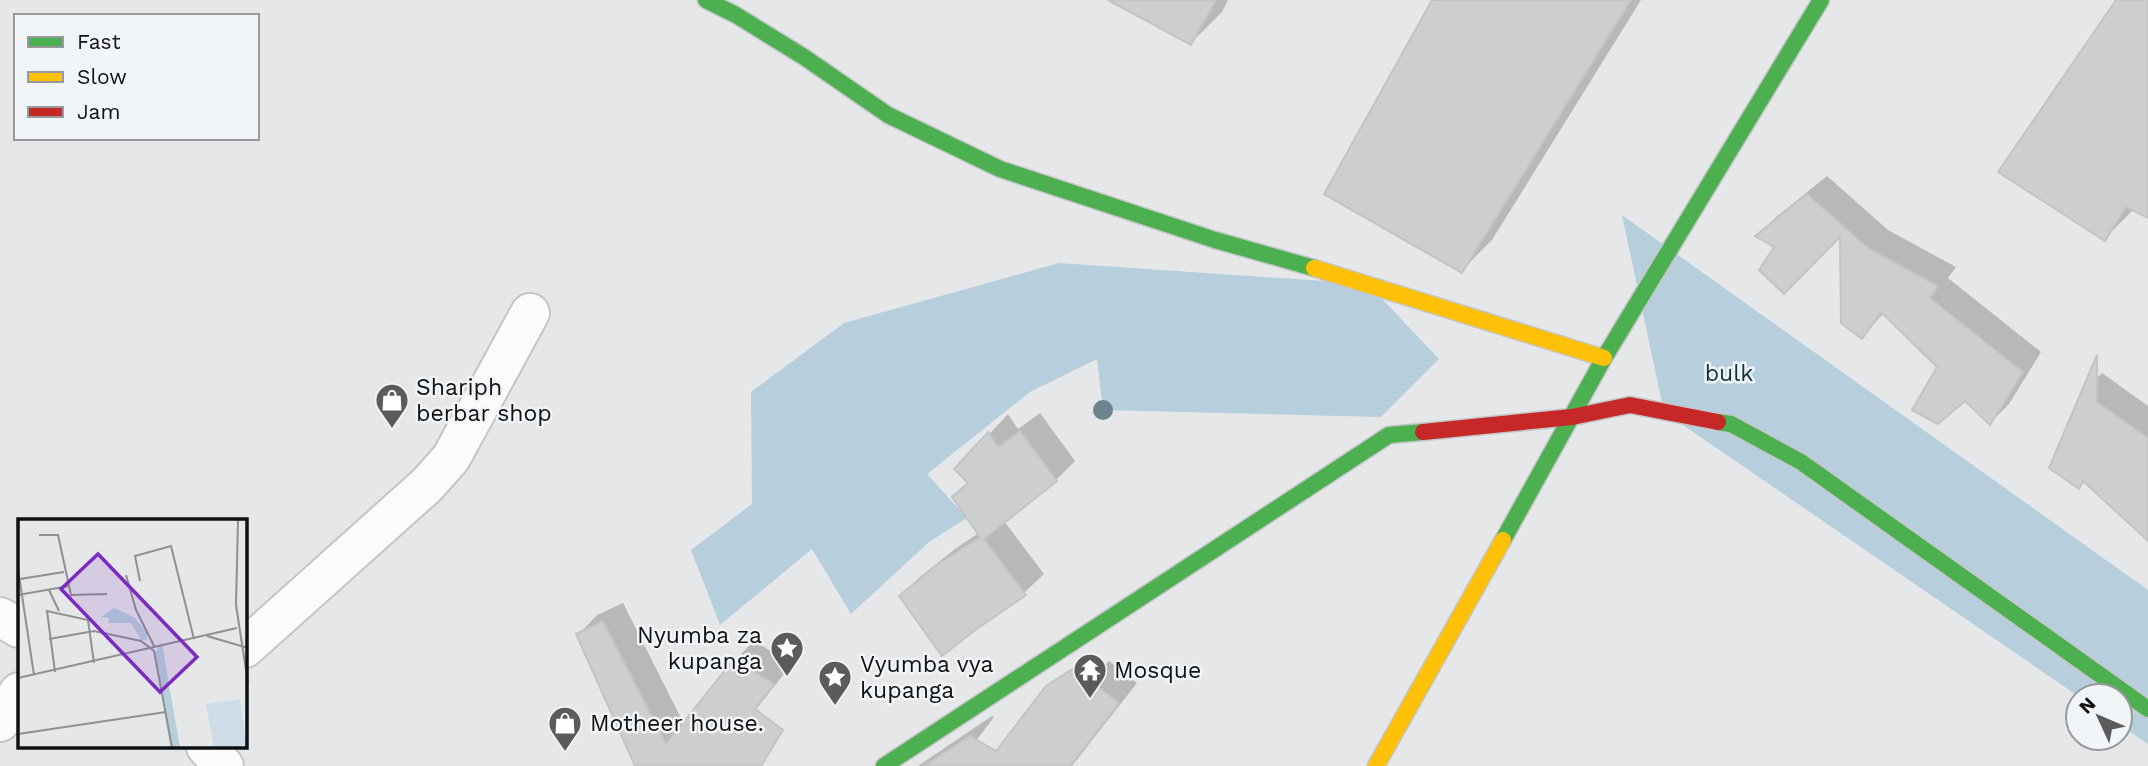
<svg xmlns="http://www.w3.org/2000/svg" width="2148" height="766" font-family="'Work Sans',sans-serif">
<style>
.forest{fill:#b7cfdd}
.shadow{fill:#0003}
.building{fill:#cdced0;stroke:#c3c4c6;stroke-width:2}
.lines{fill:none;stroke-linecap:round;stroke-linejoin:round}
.street-casing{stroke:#c4c5c7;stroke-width:42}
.fast-casing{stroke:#c4c5c7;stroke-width:19}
.slow-casing{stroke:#c4c5c7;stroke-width:19}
.jam-casing{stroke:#c4c5c7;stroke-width:19}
.street{stroke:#fbfbfc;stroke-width:38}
.fast{stroke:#4caf50;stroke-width:16}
.slow{stroke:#ffc107;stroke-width:16}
.jam{stroke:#c62828;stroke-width:16}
.tree{fill:#6f838e}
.labels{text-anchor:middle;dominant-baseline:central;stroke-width:5;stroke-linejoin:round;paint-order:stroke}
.park-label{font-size:23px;fill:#0e3143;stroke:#f2f5f8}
.poi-label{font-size:23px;fill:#0f1011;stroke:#f2f5f8;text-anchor:start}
.inset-road{fill:none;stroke:#8f9193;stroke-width:2}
.view{fill:#7b2cbf;fill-opacity:0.15;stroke:#7b2cbf;stroke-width:3.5}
.inset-edge{fill:none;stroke:#0f1011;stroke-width:3.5}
</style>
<rect width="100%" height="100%" fill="#e5e7e9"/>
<!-- forest -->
<g class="forest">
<polygon points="1622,215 2148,590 2148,744 2120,725 2120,696 2078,696 1664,412"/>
<polygon points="1059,263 1368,284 1439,359 1381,417 1103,410 1097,359 1030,392 927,474 967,518 929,542 851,614 812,549 720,625 691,550 752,504 751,392 844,323"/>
</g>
<!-- shadow -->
<g class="shadow">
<polygon points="1112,0 1228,0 1222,12 1191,43"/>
<polygon points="1434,0 1641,0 1492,240 1461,271"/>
<polygon points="2118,0 2148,0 2148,216 2134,209 2105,238"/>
<polygon points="1827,176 1888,230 1956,267 1948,278 2041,352 2009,404 1990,423 1939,366 1884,313 1862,337 1841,233 1776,246 1758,235 1776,217"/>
<polygon points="2102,373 2148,406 2148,539 2085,480 2079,487 2083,392"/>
<polygon points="1040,413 1075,461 1056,480 1004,521 1044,574 1024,593 901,596 920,577 955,549 979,533 970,482 957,469 1008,414 1018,429"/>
<polygon points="623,603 685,726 726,766 637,766 578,635 597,615"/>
<polygon points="754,641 792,664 753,713 735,660"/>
<polygon points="1109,661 1137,683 1072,766 1033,766 1090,680"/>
<polygon points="992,716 994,717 957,766 918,766"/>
</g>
<!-- building -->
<g class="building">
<polygon points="1108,0 1216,0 1191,45"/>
<polygon points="1432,0 1631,0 1462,273 1324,194"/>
<polygon points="2116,0 2148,0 2148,218 2126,207 2105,241 1998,172"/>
<polygon points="1807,194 1868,248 1938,286 1930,298 2023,372 1990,425 1965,401 1938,424 1912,410 1937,367 1881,312 1862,339 1841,323 1840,237 1784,294 1759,270 1774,247 1755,236"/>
<polygon points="2097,355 2097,402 2148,438 2148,541 2083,481 2079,489 2049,468"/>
<polygon points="1020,431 1057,481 984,539 1026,595 974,631 942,656 899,596 934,567 980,537 952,497 968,483 954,469 988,432 998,447"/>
<polygon points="603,621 666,744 734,659 774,684 755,709 783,730 761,766 635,766 576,634"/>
<polygon points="1074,668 1119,703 1070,766 924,766 970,736 996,751 1046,686"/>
</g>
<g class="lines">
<defs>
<g id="street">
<polyline points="0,617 19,628"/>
<polyline points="245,648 427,485 451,458 530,313"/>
<polyline points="0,722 19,692"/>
<polyline points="206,747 224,766"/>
</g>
<g id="fast">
<polyline points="706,0 736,15 804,57 888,115 1000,169 1215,240 1314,268"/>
<polyline points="1718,422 1731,424 1801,462 2148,709"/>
<polyline points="1503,540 1604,358 1821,0"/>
<polyline points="884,766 1389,435 1423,432"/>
</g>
<g id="slow">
<polyline points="1314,268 1604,358"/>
<polyline points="1376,766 1503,540"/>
</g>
<polyline id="jam" points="1423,432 1572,417 1630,405 1718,422"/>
</defs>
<!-- street casing -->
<use href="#street" class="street-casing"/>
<!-- fast casing -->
<use href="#fast" class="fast-casing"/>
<!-- slow casing -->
<use href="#slow" class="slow-casing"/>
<!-- jam casing -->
<use href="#jam" class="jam-casing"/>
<!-- street -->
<use href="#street" class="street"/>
<!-- fast -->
<use href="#fast" class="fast"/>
<!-- slow -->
<use href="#slow" class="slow"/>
<!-- jam -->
<use href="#jam" class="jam"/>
</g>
<!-- trees -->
<circle class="tree" cx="1103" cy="410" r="10"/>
<!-- icons -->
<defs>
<symbol id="shop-pin" viewBox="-11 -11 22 30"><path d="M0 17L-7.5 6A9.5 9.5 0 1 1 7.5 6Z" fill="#5a5b5d" stroke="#f2f5f8"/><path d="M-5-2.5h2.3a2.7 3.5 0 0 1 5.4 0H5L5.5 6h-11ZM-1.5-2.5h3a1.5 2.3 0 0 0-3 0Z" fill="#fff"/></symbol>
<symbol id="sight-pin" viewBox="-11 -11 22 30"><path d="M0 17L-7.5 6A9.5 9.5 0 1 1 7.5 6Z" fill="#5a5b5d" stroke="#f2f5f8"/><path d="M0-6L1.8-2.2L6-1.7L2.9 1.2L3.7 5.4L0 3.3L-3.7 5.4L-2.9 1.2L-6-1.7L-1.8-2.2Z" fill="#fff"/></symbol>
<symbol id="temple-pin" viewBox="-11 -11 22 30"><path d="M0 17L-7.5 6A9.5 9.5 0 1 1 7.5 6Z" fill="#5a5b5d" stroke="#f2f5f8"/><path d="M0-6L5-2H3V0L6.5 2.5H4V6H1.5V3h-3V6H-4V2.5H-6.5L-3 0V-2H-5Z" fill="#fff"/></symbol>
</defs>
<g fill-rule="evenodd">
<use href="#shop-pin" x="373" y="381" width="38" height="52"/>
<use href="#sight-pin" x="768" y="629" width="38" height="52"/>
<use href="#temple-pin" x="1071" y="651" width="38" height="52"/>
<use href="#sight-pin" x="816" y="658" width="38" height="52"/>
<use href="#shop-pin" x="546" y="704" width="38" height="52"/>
</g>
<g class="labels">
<!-- park labels -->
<g class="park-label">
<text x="1729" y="373">bulk</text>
</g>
<!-- poi labels -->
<g class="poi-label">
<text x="416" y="387">Shariph<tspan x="416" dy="26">berbar shop</tspan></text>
<text x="762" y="635" text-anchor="end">Nyumba za<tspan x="762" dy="26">kupanga</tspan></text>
<text x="860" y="664">Vyumba vya<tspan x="860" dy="26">kupanga</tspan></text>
<text x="1114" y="670">Mosque</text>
<text x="590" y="723">Motheer house.</text>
</g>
</g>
<!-- overview -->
<g transform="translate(18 519)">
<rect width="229" height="229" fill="#e5e7e9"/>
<path d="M 222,180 L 229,228 L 196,228 L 188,185 Z" fill="#cddce6"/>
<path d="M 96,89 L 116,98 L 129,114 L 129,121 L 123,121 L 113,104 L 90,104 L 91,99 L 83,98 ZM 144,123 L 151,166 L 162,228 L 152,228 L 137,134 Z" fill="#b7cfdd"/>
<path class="inset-road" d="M 220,1 L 218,86 L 230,164M 21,16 L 40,16 L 53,76 L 89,75M 0,50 L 16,156M 108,56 L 118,91 L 137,129M 2,60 L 46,53M 122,62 L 117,37 L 153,27 L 176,120M 31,71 L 41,92M 0,76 L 51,67M 189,117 L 230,129M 31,120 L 76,112 L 123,122 L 136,132 L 154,228M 37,153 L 29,92 L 70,101 L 76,144M 0,159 L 219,109M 0,215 L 148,193"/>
<path class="view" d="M 80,35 L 179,138 L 142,173 L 43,70 Z"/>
<rect width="229" height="229" class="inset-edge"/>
</g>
<!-- legend -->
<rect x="14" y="14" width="245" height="126" fill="#f2f5f8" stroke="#97999c" stroke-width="2"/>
<rect x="28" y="37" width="35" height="10" fill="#4caf50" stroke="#97999c" stroke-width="2"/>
<text x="77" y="49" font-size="21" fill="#0f1011">Fast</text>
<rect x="28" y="72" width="35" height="10" fill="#ffc107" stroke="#97999c" stroke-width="2"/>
<text x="77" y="84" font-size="21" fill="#0f1011">Slow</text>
<rect x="28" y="107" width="35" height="10" fill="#c62828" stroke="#97999c" stroke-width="2"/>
<text x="77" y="119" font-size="21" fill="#0f1011">Jam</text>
<!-- north arrow -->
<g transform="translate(2099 717) rotate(314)"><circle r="33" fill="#f2f5f8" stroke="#97999c" stroke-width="2"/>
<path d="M0-5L12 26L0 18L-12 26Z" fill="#5a5b5d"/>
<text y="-10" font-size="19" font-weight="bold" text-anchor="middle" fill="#0f1011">N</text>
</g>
</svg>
